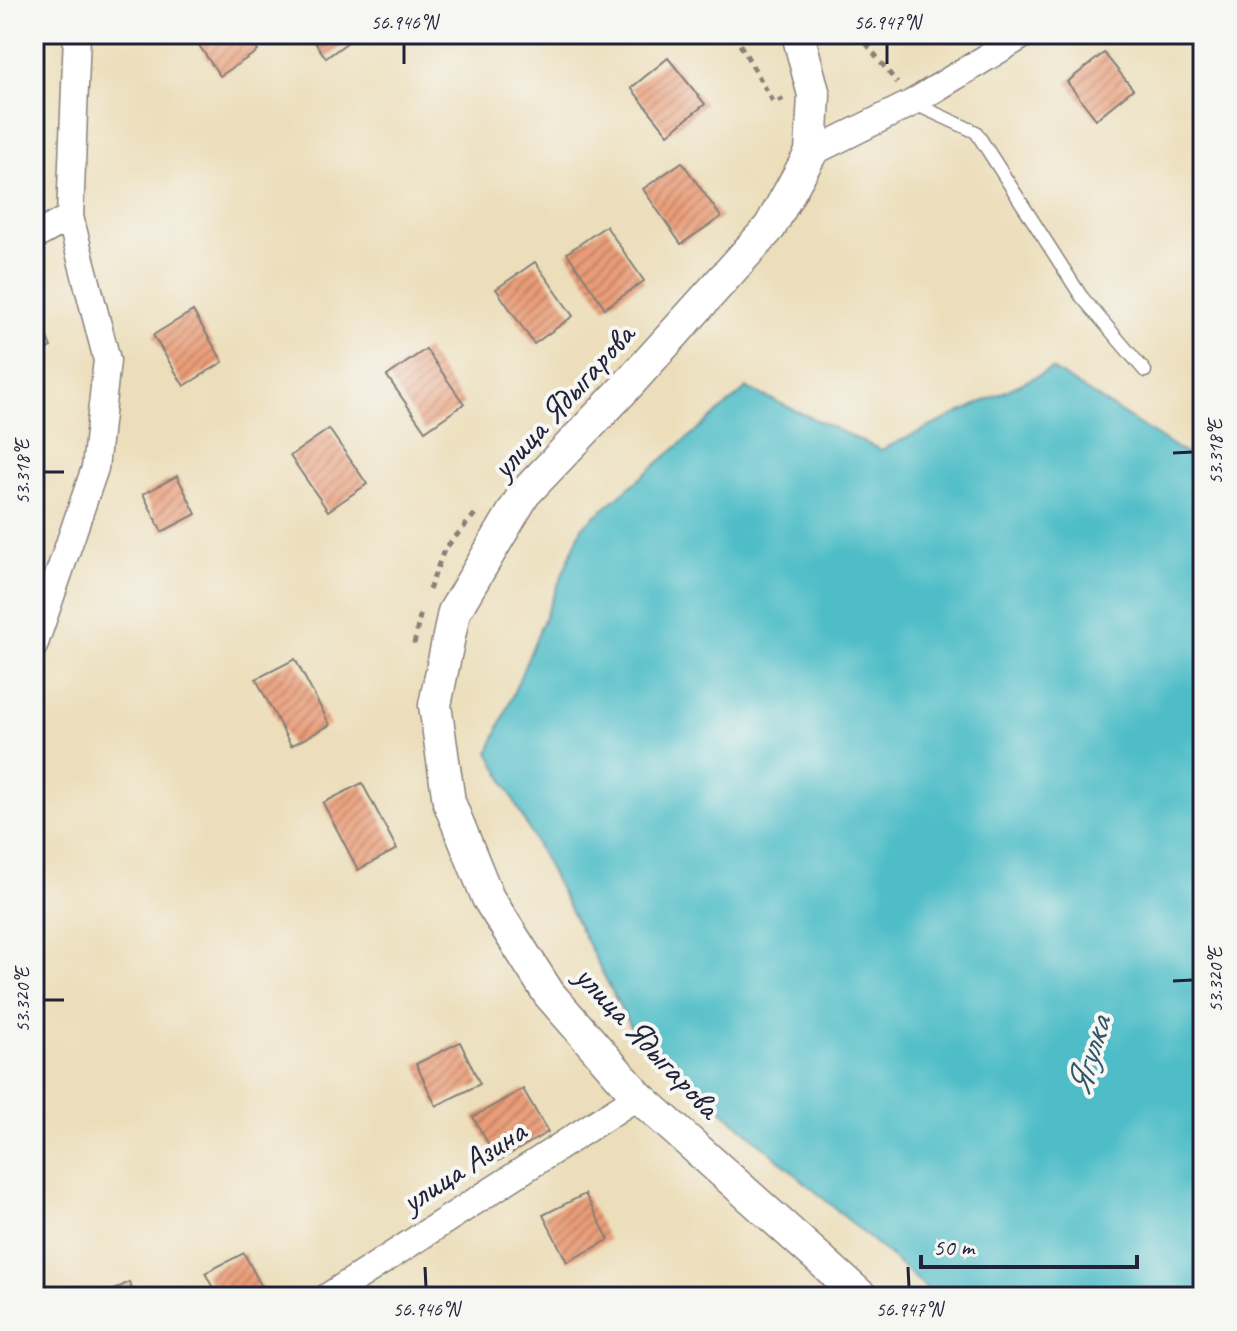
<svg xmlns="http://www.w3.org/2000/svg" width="1237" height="1331" viewBox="0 0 1237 1331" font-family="Caveat,sans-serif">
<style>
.water{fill:#4fbdc7;stroke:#387081;stroke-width:2}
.building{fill:url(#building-hatch)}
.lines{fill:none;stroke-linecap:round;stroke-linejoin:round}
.service-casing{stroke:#87807a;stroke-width:15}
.minor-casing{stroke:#87807a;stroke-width:29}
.tertiary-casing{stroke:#87807a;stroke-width:35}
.path{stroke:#87807a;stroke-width:5;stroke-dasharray:6 6;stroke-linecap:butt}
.service{stroke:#fff;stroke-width:12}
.minor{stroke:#fff;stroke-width:26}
.tertiary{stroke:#fff;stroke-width:32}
.ticks{fill:none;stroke:#22223b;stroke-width:3}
.labels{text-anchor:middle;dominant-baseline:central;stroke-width:8;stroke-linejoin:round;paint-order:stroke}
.street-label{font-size:34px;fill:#22223b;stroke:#f6f6f2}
.water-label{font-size:36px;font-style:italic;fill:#32586c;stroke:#f6f6f2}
.neatline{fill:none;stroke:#22223b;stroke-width:3}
.ticks-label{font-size:20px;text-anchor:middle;fill:#22223b}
</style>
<defs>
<pattern id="building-hatch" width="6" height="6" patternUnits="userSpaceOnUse" patternTransform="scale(2)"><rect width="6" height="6" fill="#e99c77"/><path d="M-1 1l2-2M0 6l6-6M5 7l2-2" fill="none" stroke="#bc7f63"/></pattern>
</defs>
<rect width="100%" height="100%" fill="#f6f6f2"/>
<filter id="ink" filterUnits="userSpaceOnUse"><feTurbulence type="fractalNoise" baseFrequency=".0125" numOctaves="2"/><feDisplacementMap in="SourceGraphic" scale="16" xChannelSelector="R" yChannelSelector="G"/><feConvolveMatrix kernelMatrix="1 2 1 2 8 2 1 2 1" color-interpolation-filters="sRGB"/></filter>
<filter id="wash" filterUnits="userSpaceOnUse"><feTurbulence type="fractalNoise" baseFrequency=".006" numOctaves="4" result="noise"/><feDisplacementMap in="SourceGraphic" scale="32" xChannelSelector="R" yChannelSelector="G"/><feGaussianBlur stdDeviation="1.8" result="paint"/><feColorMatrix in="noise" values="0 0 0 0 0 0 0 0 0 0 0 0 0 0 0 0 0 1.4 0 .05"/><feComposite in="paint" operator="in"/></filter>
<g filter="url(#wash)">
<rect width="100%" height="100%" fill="#ecdeba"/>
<path class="water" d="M1052,369L1203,465V1297H937L634,1034L489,752L582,527L747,388L881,450Z"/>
<g id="blocks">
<path class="building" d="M207,34H247L258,51L220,76L196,41Z
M309,34H359L326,58Z
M1104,53L1133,89L1096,119L1067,82Z
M668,58L705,104L668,134L631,88Z
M682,162L721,217L681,244L643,189Z
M606,226L644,281L605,308L567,253Z
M535,262L573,316L534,344L496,289Z
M36,311L51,347L34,355V312Z
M193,311L223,362L184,386L153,335Z
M426,349L464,404L425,431L387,376Z
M329,429L367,484L328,511L290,456Z
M177,476L196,514L162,532L143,494Z
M295,659L330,725L291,746L256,679Z
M362,783L397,849L358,870L323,803Z
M460,1042L480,1084L436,1106L416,1064Z
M523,1089L548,1132L498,1161L473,1117Z
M585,1194L609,1240L567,1262L543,1215Z
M244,1253L267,1297H218L205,1273Z
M129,1282L136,1297H101Z"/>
</g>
</g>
<g filter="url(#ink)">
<use href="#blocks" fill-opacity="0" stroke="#87807a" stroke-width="2"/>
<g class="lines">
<g class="service-casing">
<path id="service" d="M915,104L976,132L1081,296L1145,371"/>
</g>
<g class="minor-casing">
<path id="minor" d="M811,153L912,103L1025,34
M34,237L70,217L77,34
M34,646L95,468L107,360L70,217
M327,1297L638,1096"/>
</g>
<g class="tertiary-casing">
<path id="tertiary" d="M798,34L814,95L811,153L770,227L625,388L524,494L454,612L435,705L449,802L488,898L549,994L638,1096L862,1297"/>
</g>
<path class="path" d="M734,34L774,103L784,98
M859,34L897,83
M429,590L444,550L475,514
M414,644L421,611"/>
<use href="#service" class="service"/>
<use href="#minor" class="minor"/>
<use href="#tertiary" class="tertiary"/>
</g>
</g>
<path class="ticks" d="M404,44V64M887,44V64M1173,453L1193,452M44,472H64M1173,981L1193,980M44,1000H64M425,1267L426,1287M908,1267L909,1287"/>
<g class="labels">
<g class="street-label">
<text transform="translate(562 401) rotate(-48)">улица Ядыгарова</text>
<text transform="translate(648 1041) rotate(47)">улица Ядыгарова</text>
<text transform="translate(463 1166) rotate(-33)">улица Азина</text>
</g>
<g class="water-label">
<text transform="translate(1088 1056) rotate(-73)">Ягулка</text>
</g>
</g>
<rect width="1237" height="1331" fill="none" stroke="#f6f6f2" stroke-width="88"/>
<path d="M921 1255v12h216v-12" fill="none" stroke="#22223b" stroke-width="4"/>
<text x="933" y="1255" font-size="24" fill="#22223b" stroke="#f6f6f2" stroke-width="6" paint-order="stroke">50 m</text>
<rect x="44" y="44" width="1149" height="1243" class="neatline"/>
<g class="ticks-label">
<text x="404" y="29">56.946°N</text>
<text x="887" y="29">56.947°N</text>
<text transform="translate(1215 452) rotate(-90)" y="7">53.318°E</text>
<text transform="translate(22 472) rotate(-90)" y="7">53.318°E</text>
<text transform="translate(1215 980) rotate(-90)" y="7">53.320°E</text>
<text transform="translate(22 1000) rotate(-90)" y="7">53.320°E</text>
<text x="426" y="1316">56.946°N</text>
<text x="909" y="1316">56.947°N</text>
</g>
</svg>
